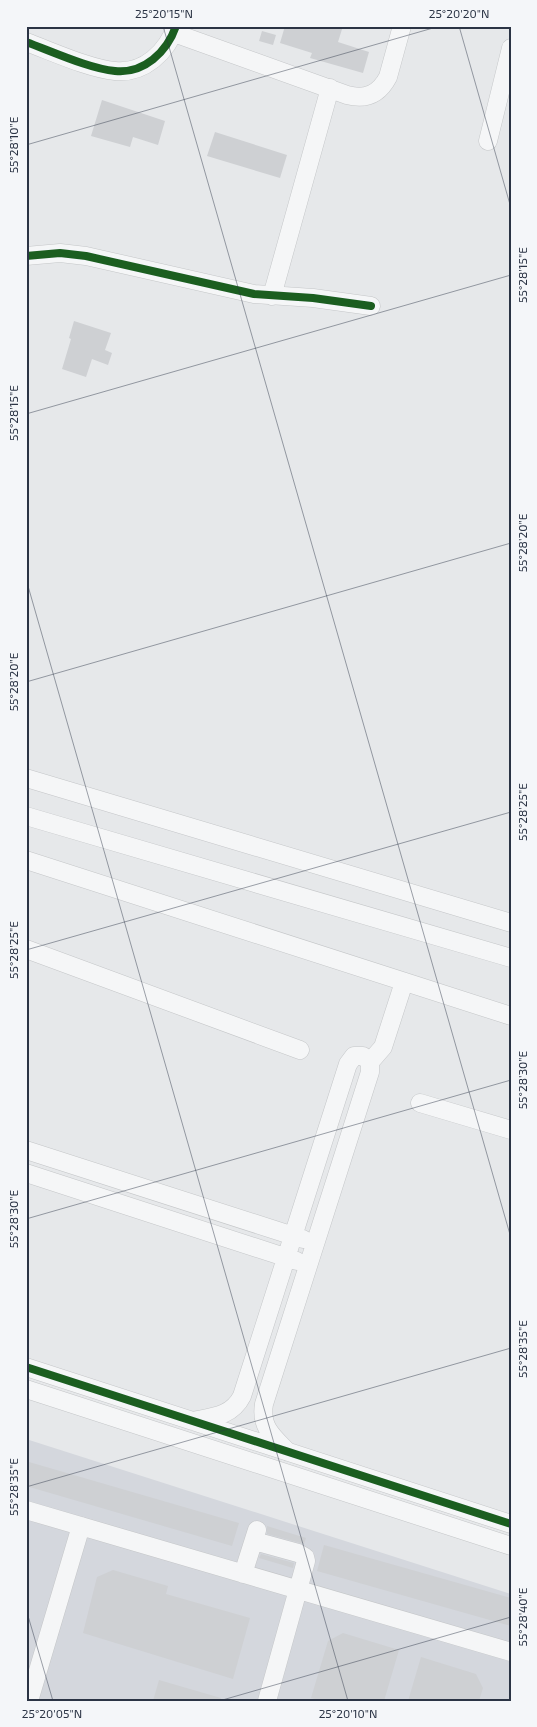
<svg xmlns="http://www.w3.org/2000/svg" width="537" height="1727" viewBox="0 0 537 1727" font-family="'Exo 2',sans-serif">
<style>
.built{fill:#d4d7dd}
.building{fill:#ced0d3}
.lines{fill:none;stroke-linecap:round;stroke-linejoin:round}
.minor-casing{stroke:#c4c6c8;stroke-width:19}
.minor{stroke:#f5f6f7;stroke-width:18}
.cycleway-casing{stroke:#f4f6f9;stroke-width:11}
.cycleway{stroke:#1b5e20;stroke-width:8}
.ticks{fill:none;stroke:#2b3445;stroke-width:1;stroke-opacity:0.45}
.neatline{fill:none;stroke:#2b3445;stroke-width:2}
.ticks-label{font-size:12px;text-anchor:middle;fill:#2b3445}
</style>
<rect width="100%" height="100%" fill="#e6e8ea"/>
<path class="built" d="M26,1439L511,1594V1701H26Z"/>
<path class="building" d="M285,26H343L338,42L369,52L363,73L310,58L312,53L280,43Z
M262,31L276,35L273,45L259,41Z
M102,100L165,121L158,145L133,137L130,147L91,136Z
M215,132L287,155L280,178L207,156Z
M74,321L111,333L105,350L112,353L108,365L92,359L86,377L62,369L71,339L69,338Z
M29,1462L239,1523L232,1546L26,1486V1472Z
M267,1526L306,1538L304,1544L267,1534Z
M324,1545L511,1598V1626L317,1571Z
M261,1554L294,1563L293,1568L259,1558Z
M113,1570L168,1586L166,1594L250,1618L233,1679L83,1633L97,1577Z
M343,1633L399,1650L384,1701H323L311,1698L328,1641Z
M421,1657L476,1674L483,1688L479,1701H408Z
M159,1680L221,1698L220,1701H153Z"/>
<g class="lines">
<g class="minor-casing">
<path id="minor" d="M174,33L347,95C366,100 379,94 388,77L402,26
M26,42C51,51 90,69 115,71C144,74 167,52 176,26
M488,141L511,48
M26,256L60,253L86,256L254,294L313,298L371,306
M272,296L330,88
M26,778L511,923
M26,816L511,958
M26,860L511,1016
M26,949L300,1050
M370,1062L383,1047L404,982
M420,1103L511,1130
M26,1150L303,1239
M26,1173L297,1261
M26,1367L511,1524
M26,1389L511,1546
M193,1421C213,1417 232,1416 242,1396L348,1064L354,1056H363L370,1062V1072L264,1404C260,1427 273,1437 288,1452
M26,1510L511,1652
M254,1541L298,1553L305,1557L306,1561L267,1701
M243,1574L257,1530
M29,1701L81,1526"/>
</g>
<use href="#minor" class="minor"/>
<g class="cycleway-casing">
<path id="cycleway" d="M26,42C51,51 90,69 115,71C144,74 167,52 176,26
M26,256L60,253L86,256L254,294L313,298L371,306
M26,1367L511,1524"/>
</g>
<use href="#cycleway" class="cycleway"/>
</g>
<path class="ticks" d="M163,26L511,1238M459,26L511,208M26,145L440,26M26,414L511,275M26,579L348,1701M26,682L511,543M26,950L511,812M26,1219L511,1080M26,1487L511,1348M26,1609L53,1701M219,1701L511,1617"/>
<rect width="537" height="1727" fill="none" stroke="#f4f6f9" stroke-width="55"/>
<rect x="28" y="28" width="482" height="1672" class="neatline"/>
<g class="ticks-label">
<text x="164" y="18">25°20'15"N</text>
<text x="459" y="18">25°20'20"N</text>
<text transform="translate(14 145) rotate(-90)" y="4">55°28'10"E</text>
<text transform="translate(523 275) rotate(-90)" y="4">55°28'15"E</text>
<text transform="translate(14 413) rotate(-90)" y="4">55°28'15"E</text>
<text transform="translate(523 543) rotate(-90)" y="4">55°28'20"E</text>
<text transform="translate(14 682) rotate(-90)" y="4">55°28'20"E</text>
<text transform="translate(523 812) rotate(-90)" y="4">55°28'25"E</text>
<text transform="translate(14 950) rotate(-90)" y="4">55°28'25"E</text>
<text transform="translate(523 1080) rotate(-90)" y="4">55°28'30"E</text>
<text transform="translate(14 1219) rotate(-90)" y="4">55°28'30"E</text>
<text transform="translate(523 1349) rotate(-90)" y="4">55°28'35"E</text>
<text transform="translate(14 1487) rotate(-90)" y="4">55°28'35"E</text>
<text transform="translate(523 1617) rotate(-90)" y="4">55°28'40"E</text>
<text x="52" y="1718">25°20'05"N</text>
<text x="348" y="1718">25°20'10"N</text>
</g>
</svg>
